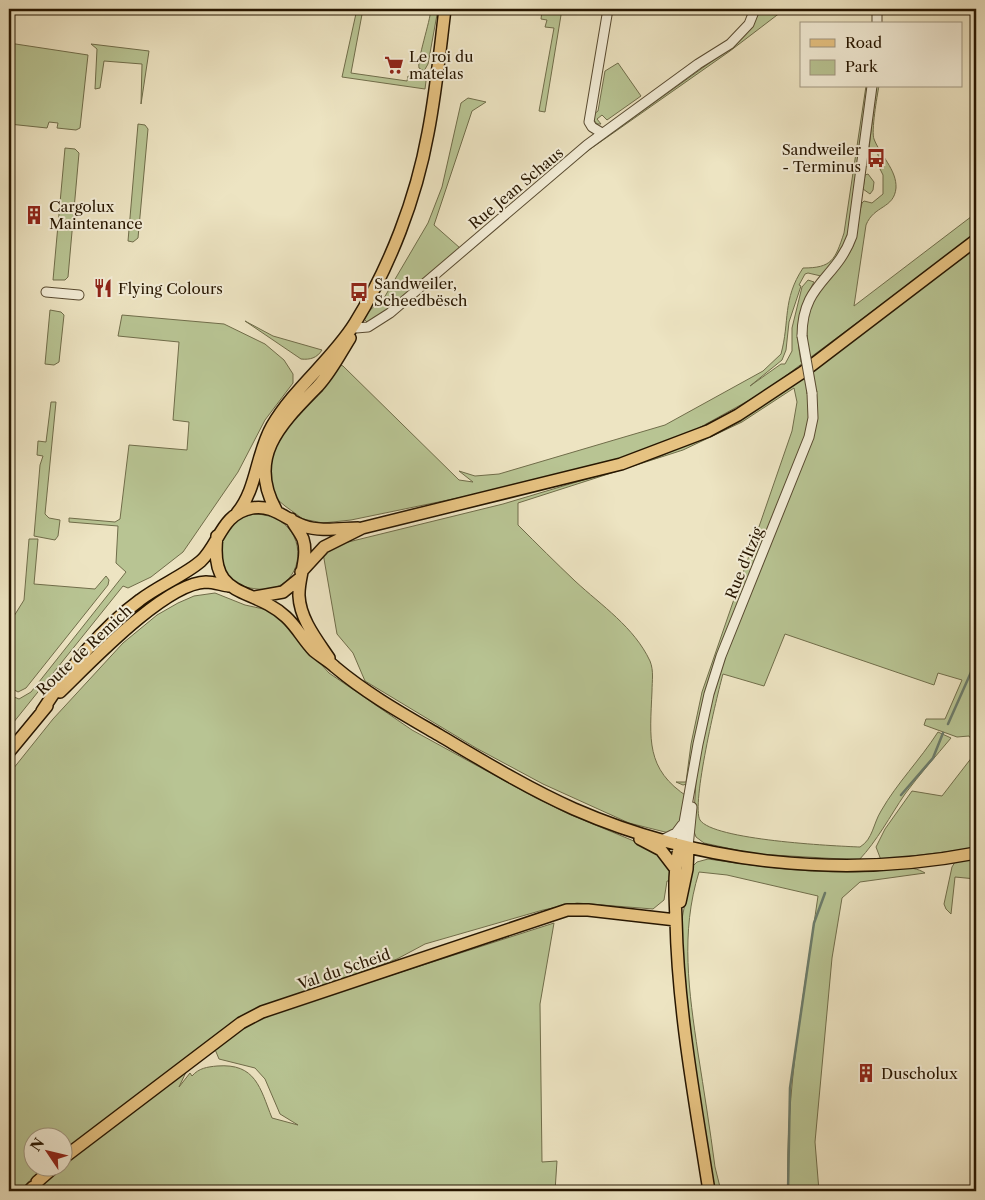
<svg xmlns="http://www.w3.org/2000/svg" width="985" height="1200" viewBox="0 0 985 1200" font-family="'Libre Caslon Text',serif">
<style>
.green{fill:#b8c493;stroke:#706d4a}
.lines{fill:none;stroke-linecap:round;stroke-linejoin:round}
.stream{stroke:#6b7b6a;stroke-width:2.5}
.minor-casing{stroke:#584a30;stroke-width:11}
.major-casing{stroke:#271600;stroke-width:14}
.minor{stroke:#f3edd7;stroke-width:9}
.major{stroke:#e6c281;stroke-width:11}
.minor-bridge-casing{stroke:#584a30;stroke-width:11;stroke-linecap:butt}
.minor-bridge{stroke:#f3edd7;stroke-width:9}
.labels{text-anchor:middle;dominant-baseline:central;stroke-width:4;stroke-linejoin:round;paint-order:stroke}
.poi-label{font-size:15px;fill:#271600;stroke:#f3edd7;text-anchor:start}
.street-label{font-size:15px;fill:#271600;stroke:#f3edd7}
</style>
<rect width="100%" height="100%" fill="#ede4c2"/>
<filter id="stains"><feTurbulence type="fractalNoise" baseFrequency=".004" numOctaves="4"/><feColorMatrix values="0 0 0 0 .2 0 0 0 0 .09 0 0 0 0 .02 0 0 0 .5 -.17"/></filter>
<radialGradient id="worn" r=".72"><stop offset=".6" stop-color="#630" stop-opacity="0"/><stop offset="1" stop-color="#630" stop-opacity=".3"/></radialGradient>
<path class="green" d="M357,9H363L351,73L407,81L408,76L423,78L426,81L425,89L342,77Z
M431,9H438L428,64L424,71L419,68C417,60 430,22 431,9Z
M546,9H562L545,112L539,111L554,28L545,27L547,20L541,19L542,11H546Z
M760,9L776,11L785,9L730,51L569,164L733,46Z
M9,43L88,55L80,128L76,130L57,128L58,123L49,122L47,128L9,124Z
M91,44L149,51L141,104L142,64L104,61L100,88L95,89L97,49Z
M618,63L641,96L607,120L602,115L597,119L601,124H597L593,119L594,114L598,111L605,71Z
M866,86H869L852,213L845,246L832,265L821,276L808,273L805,274L799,285L801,286L789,322L786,350L782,360L750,386L781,364H785L792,351V328L802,287L808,280L814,282C797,312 795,328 801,362L809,357C806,332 803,308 821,287C831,275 842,266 850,252C859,237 857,219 862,203L864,201L872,203L883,194V175L876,161L879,158L877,152L872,154L869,149L876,86H879C877,96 871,132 874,139C880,155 897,170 896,188C894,209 874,205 866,225L854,306L976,213V234L764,392L697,429L623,458L487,492L351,520L323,523L303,519L285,506L272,495L267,480L270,453L281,433L338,364L343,366L459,480L473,482L459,471L475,476L499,474L665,425L763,371L781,354C790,321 782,300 803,268C832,268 835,260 844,233Z
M468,98L486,102L472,111L434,225L460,248L404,298L368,323L362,317L384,298L428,223L442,187L461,103Z
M138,124L145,125L148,129L138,238L133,242L128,241Z
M65,148L75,149L79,153L68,277L65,280H53Z
M868,174L874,182L873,190L870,194L863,189L865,175Z
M976,248V746L969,736L957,737L924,725L926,719H945L962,680L938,673L934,685L785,634L764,686L723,674C717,695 691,805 700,820C713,840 833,846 860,847C873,839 873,824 881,811C897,783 920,760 938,732L951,738C936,756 919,775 905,794C890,816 877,841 859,860L755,854L704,843L696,837L693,829L698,750L691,783L683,785L676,782H686L691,744L702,692L792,431L797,402L794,388L742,422L683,450L518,503V525C537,544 556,563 575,581C602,606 634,627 650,661C654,671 652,681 652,691C650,739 645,769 688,797L679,827L669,833L629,823L543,784L476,748L365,681L353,653L337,634L323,553L332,546L503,504L657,458L739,419L797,382Z
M50,310L61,312L64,315L59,362L54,365L45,364Z
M122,315L224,324L265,344L284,360L293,374V383L265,420L238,472L183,552L151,577L128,588L123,586L9,728V695L19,699L31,692L126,572L116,563L118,526L69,522V518L115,522L120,519L129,445L187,450L189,422L173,420L179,342L118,336Z
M245,321L273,336L322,350C317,358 310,360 301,359Z
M51,402H56L45,514L49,518L60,520L58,536L55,540L34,536L40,465L43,456L37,455L38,441L46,442Z
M254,514C315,515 309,596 257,589C249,588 238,586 232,581C213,567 218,538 233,523C239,518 246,516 254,514Z
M29,539H38L34,584L95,589L106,576L109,580L108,585L26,688L18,692L9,687V624L24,600Z
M215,593L245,605L268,610L277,615L329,673L412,730L536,798L569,814L653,849L671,872V881H667L664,900L653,909L577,903L543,910L425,944L397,959L239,1017L63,1151L62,1138H32V1168H43L19,1191H9V774L53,719L123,643L157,615L178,603L194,596Z
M976,752V848L881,860L876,847L885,829L912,791L942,796Z
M976,858V879L955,877L951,914L946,909L944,904L952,867L955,862Z
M708,859C764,867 819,875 876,871C893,869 911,864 925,873L860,882L842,898L832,958L815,1142L819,1191H788C785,1092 804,994 818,896L727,875L699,872C680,933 689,992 698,1053C704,1091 710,1129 715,1167L721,1191H714L696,1084L680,961L681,924L692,867L697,862Z
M554,923L540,1004L542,1162L557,1161L555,1191H35L68,1160L187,1070L179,1087L190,1073L192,1076C199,1068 207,1067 217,1066C256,1063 260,1088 272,1118L298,1125L280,1114L265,1079L255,1068L219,1059L214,1047L243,1026L267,1015Z"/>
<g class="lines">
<path class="stream" d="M948,724L976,661
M901,795L933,758L943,733
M788,1191L790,1088L814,923L825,893"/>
<g class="minor-casing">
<path id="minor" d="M877,24V9
M602,133L592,127L589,122L608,9
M46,292L79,295
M354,325L356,328L368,327L390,313L587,145L698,64L730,44L749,24L755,9
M802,336C802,283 836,280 852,236L872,86
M662,840L676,833L682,825
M680,845L698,744L709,694L721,656L809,437L813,418L812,393
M688,847L692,807"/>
</g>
<g class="major-casing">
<path id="major" d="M276,510C246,456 282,423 318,386C331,372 340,354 350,338
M237,513C257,489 256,454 272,426C294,388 332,360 355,323C390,266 416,199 428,133C436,92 440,50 445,9
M291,519C294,525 300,532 303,539C309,557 298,578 299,596C300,619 317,640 329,658
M217,536C209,601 251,585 286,617C297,627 304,641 314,651C321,657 329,661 335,667C367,694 403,714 439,735C483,761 527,788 574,809C700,864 842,879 976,853
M301,572L324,547L362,528L621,464L708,431L738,415L803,372L976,240
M255,597L283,592L299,579
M60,692C89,664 165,583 206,582C213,582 222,585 229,586
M42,711C70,668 99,630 140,600C158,586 185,575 201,561C220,543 221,514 252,508C273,504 286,520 304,526C320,532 342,528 358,528
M9,752L47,706
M640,839L661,850L674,867
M680,845C673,871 675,893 676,920C678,1011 695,1101 709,1191
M680,902L687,869L688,847
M62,1159L241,1023L262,1012L567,910H588L676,920
M37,1182L53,1168
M29,1191L33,1187"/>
</g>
<use href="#minor" class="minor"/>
<use href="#major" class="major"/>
<g class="minor-bridge-casing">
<path id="minor-bridge" d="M802,336L812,393"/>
</g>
<use href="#minor-bridge" class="minor-bridge"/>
</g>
<defs>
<g id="supermarket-bare" transform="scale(1.5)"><path d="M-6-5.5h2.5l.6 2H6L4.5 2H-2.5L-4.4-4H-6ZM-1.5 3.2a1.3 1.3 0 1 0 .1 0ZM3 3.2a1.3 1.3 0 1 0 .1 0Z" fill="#8f2418" stroke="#f3edd7" stroke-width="2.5" paint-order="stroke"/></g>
<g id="bus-bare" transform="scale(1.5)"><path d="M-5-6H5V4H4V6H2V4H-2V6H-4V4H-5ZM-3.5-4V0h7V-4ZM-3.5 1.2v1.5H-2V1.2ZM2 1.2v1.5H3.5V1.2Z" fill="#8f2418" stroke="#f3edd7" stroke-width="2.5" paint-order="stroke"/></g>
<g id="building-bare" transform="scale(1.5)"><path d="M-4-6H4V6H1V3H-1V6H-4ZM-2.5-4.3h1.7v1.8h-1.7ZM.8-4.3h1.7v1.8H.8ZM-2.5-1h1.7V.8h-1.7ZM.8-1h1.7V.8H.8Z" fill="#8f2418" stroke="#f3edd7" stroke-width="2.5" paint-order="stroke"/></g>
<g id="restaurant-bare" transform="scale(1.5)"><path d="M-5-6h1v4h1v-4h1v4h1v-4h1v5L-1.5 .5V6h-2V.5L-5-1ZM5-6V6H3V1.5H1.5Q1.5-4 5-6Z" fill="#8f2418" stroke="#f3edd7" stroke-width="2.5" paint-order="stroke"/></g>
</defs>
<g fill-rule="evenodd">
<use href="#supermarket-bare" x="394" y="65"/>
<use href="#bus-bare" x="876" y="158"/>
<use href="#building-bare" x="34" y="215"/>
<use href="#restaurant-bare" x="103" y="288"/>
<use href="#bus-bare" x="359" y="292"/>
<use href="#building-bare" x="866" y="1073"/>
</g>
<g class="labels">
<g class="poi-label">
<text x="409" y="56">Le roi du<tspan x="409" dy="17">matelas</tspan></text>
<text x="861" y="149" text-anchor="end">Sandweiler<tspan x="861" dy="17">- Terminus</tspan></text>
<text x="49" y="206">Cargolux<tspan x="49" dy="17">Maintenance</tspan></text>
<text x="374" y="283">Sandweiler,<tspan x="374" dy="17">Scheedbësch</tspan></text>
<text x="118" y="288">Flying Colours</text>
<text x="881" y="1073">Duscholux</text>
</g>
<g class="street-label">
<text transform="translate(516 188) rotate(-40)">Rue Jean Schaus</text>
<text transform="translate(744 563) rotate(-68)">Rue d'Itzig</text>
<text transform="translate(84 650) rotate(-43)">Route de Remich</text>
<text transform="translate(344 969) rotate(-19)">Val du Scheid</text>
</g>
</g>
<rect width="985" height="1200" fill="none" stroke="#ede4c2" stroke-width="30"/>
<rect x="10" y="10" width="965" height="1180" fill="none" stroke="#271600" stroke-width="2.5"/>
<rect x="15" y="15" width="955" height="1170" fill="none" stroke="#271600"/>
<rect x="800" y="22" width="162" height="65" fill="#f3edd7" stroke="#a19781"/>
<rect x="810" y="39" width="25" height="8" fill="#e6c281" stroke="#a19781"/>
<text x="845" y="48" font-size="15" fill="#271600">Road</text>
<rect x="810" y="60" width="25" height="15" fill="#b8c493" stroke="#a19781"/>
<text x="845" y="72" font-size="15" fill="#271600">Park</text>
<g transform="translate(48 1152) rotate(305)"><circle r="24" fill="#f3edd7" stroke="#a19781"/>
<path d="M0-4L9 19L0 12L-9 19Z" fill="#8f2418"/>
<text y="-8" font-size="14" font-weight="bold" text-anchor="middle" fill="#271600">N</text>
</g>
<rect width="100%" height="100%" filter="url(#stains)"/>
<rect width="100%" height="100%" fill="url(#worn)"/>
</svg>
